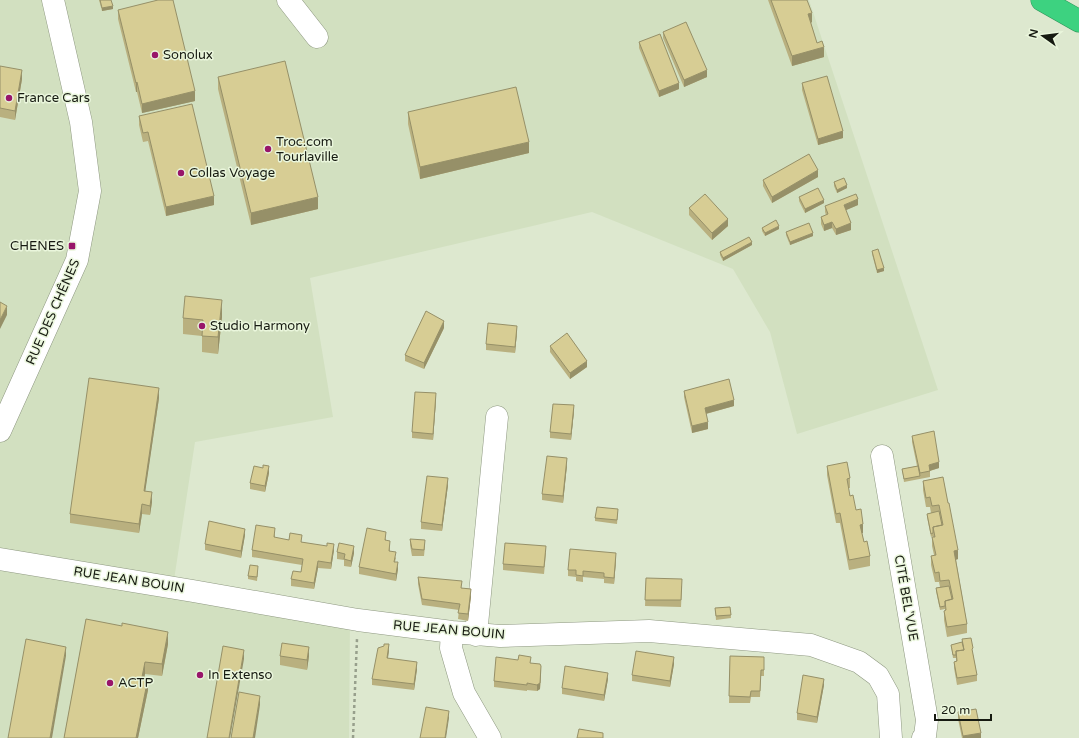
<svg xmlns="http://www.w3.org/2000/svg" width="1079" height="738" viewBox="0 0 1079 738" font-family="'Varela Round',sans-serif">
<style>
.built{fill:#d2e0c0}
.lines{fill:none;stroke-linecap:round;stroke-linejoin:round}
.minor-casing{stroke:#8e9881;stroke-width:23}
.highway-casing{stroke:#2f9259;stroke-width:23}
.path{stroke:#979f8c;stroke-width:2.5;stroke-dasharray:3 3;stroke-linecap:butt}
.minor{stroke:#fff;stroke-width:22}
.highway{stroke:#3dd280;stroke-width:22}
.wall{fill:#b9b07f}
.shaded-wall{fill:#969068}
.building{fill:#d7cd94;stroke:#969068}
.poi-dot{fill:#98156a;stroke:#eaf6dc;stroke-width:1.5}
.labels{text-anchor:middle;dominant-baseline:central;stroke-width:3;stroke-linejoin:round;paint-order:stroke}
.poi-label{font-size:13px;fill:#161a11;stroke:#eaf6dc;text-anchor:start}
.street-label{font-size:13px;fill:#161a11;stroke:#eaf6dc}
</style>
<rect width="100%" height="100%" fill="#dde8cf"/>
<path class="built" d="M0,0H809L938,390L797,434L770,332L733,269L592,212L310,278L333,417L195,442L174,580L350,619L349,738H0Z"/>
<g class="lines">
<g class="minor-casing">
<path id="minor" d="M288,0L317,37
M0,431L77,260L90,191L81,122L53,0
M882,456L927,720L925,736L923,738
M0,559L193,591L358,620L452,632L500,636L649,631L811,645L859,662L878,676L888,694L891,738
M452,632L451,648L464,693L490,738
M476,635L497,417"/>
</g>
<g class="highway-casing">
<path id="highway" d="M1042,0L1079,21"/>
</g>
<path class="path" d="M353,738L357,639"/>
<use href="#minor" class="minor"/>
<use href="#highway" class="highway"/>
</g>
<path class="wall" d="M99,0H111L113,9L102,11Z
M768,0H807L812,22L811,23L817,43L824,57L792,66Z
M118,10L195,101L142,113L137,92H136L118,19Z
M663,32L707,77L684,87L663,38Z
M639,42L679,89L659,97L639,48Z
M0,66L22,79L15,120L0,117Z
M218,77L318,209L251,225L218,89Z
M802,83L843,138L818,145L802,90Z
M408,112L529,153L420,179L408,124Z
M139,116L214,205L166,216L148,141L143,142L139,125Z
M818,177L772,203L763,186V180Z
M834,182L847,188L837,193L834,186Z
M799,197L824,203L805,213L799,201Z
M858,205L846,210L851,230L836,235L832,228L824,231L821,224V217L826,215L825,212V206Z
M689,208L728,226L712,240L689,215Z
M762,228L779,229L765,236L762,231Z
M786,232L813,236L790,245L786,235Z
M752,245L723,261L720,255V252Z
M872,251L884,271L877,273L872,254Z
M222,317L218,354L202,352V336L183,334V318Z
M444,328L424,369L405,361V355Z
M517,332L515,353L486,350V344Z
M550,346L587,367L570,379L550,352Z
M684,391L734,406L706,414L708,429L692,433L684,397Z
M159,398L145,491L152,502L150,515L142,514L139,533L70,523V514Z
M436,400L433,440L412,438V432Z
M574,411L571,440L550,438V432Z
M912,436L939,468L930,471V477L904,482L902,469L917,466L912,442Z
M567,465L563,503L542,500V494Z
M827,466L850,478V488H848L850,496L856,510L863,533H862L864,542L870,556V566L849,570L840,523H836L827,475Z
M269,473L265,492L250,489V483Z
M943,477L958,559L956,560L967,624V633L947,637L944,620V611H945V609L940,610L936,591V588L940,587L939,582H935L931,565V556L934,555L932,546V537H933V536L931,537L927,517V514L931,513L930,507H926L923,490V481Z
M448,485L442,531L421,529V522Z
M618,512L617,524L595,521V518Z
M275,534V538L302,542L334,550L331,569L318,568L314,589L291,586V579L301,572L302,565L252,557V550Z
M245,535L241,558L205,550V544Z
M386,538V541L390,548V551L396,558L395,562L398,569L396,581L359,574V567Z
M410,539L425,546L424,556H412L410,545Z
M337,552L354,553L351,567L344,566V560L337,559Z
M546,553L544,574L503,570V564Z
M616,560L614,584L604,583V579L583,577V582L576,581V577L568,576V570Z
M258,570L257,581L248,579V576Z
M418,577L462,588L471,596L468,621L458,619L459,610L422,605L418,584Z
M646,578L682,586L681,607L645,606Z
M730,607L731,618L716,620L715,608Z
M86,619L168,644L162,676L145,674L144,677L148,690L138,738H64Z
M962,639L973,654L977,675V681L957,685L954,668V662L956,661V658H953L951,645L962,642Z
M389,650L388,658L417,669L414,690L372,685V679Z
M280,656H309L307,670L280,665Z
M730,656L764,657V676H761L760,697H751L750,703H729Z
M531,663L541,672L540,689L537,691L527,690V691L494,687V681Z
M674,664L670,687L632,681V675Z
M608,679L604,701L562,694V688Z
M824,685L817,723L797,720V713Z
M958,712L981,738H962L958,719Z"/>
<path class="shaded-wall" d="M113,6V9L102,11V8Z
M812,13V22L808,24V14Z
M824,47V57L792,66V56Z
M22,70V79L15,120V111Z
M707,70V77L684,87V80Z
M137,82V92H136V83Z
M679,83V89L659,97V91Z
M195,91V101L142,113V104Z
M843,131V138L818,145V139Z
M529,142V153L420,179V167Z
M818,170V177L772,203V197Z
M847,185V188L837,193V190Z
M214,196V205L166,216V207Z
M318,197V209L251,225V213Z
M858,199V205L844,211V205Z
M824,200V203L805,213V209Z
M728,219V226L712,240V233Z
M832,222V228L824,231V225Z
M851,223V230L836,235V229Z
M779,226V229L765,236V233Z
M813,233V236L790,245V242Z
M752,242V245L723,261V258Z
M884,268V271L877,273V270Z
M222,300V317L218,354V337Z
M7,306V315L0,329V320Z
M444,321V328L424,369V363Z
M517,326V332L515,353V347Z
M587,361V367L570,379V373Z
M159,388V398L144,500V491Z
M436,393V400L433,440V434Z
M734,400V406L705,414V408Z
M574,405V411L571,440V434Z
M708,422V429L692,433V426Z
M567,458V465L563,503V496Z
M939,462V468L929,471V465Z
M269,466V473L265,492V486Z
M448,478V485L442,531V525Z
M152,492V502L150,515V506Z
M142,504V514L139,533V524Z
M863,524V533L860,534V525Z
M245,529V535L241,558V551Z
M334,544V550L331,569V563Z
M354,546V553L351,567V561Z
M958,550V559L954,560V551Z
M616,553V560L614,584V578Z
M318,561V568L314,589V583Z
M398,562V569L396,581V574Z
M471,589V596L468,621V614Z
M168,632V644L162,676V664Z
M389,644V650L387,664V658Z
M66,647V656L52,738H50Z
M309,647V656L307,670V660Z
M244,650V659L230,738H229Z
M674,657V664L670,687V681Z
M145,662V674L142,689V677Z
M417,662V669L414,690V684Z
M541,666V672L540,689L537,691V685Z
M608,673V679L604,701V695Z
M148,678V690L138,738H136Z
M824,679V685L817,723V717Z
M260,696V705L255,738H253Z
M449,711V718L446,738H445Z
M981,733V738H963V736Z"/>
<path class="building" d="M100,0H111L113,6L102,8Z
M158,0H173L195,91L142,104L137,82L136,83L118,10Z
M771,0H807L812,13L808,14L817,43L822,41L824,47L792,56Z
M686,22L707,70L684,80L663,32Z
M660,34L679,83L659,91L639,42Z
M285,61L318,197L251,213L218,77Z
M0,66L22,70L15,111L0,108Z
M827,76L843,131L818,139L802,83Z
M516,87L529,142L420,167L408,112Z
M192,104L214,196L166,207L148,132L143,133L139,116Z
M809,154L818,170L772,197L763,180Z
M844,178L847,185L837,190L834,182Z
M818,188L824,200L805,209L799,197Z
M705,194L728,219L712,233L689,208Z
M856,194L858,199L844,205L851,223L836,229L832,222L824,225L821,217L828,214L825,206Z
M776,220L779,226L765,233L762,228Z
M809,223L813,233L790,242L786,232Z
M749,237L752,242L723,258L720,252Z
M878,249L884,268L877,270L872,251Z
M185,296L222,300L218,337L202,336L203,320L183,318Z
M0,302L7,306L0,320Z
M426,311L444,321L424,363L405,355Z
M488,323L517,326L515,347L486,344Z
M567,333L587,361L570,373L550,346Z
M89,378L159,388L144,491L152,492L150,506L142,504L139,524L70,514Z
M729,379L734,400L705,408L708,422L692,426L684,391Z
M415,392L436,393L433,434L412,432Z
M553,404L574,405L571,434L550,432Z
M934,431L939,462L929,465L930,471L920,473L912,436Z
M547,456L567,458L563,496L542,494Z
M847,462L850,478L847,479L850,496L853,495L856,510L861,509L863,524L860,525L864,542L867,541L870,556L849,560L840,513L836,514L827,466Z
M263,465L269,466L265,486L250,483L254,466L263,468Z
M918,466L920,476L904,479L902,469Z
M427,476L448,478L442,525L421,522Z
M943,477L948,503H949L958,550L954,551L967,624L947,627L944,611L946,610L945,601L953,599L949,580L940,581L939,572L935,573L931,556L936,555L932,537H935L933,527L943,525L939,505L932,506L930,497L926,498L923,481Z
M597,507L618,509L617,520L595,518Z
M939,511L942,525L933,527V533L931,534L927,514Z
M209,521L245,529L241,551L205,544Z
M256,525L275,528L274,537L289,540L290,533L302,535L301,542L327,546V543L334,544L331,563L318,561L314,583L291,579L293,571L301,572L303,559L252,550Z
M367,528L386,532L385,540L390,541L389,551L396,552L394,562H398L396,574L359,567Z
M410,539L425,540L424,550L412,549Z
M339,543L354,546L351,561L344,559L345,554L337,552Z
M505,543L546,546L544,567L503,564Z
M570,549L616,553L614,578L604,577V573L583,571V576L576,575V570H568Z
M250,565L258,566L257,577L248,576Z
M418,577L462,581L461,588L471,589L468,614L458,613L460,604L422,599Z
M646,578L682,579L681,600H645Z
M949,586L952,599L945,601V606L940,607L936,588Z
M730,607L731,615L716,616L715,608Z
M86,619L122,626V623L168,632L162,664L145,662L142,677L148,678L136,738H64Z
M971,638L973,648L972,649L977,675L957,678L954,662L957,661L956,651L964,650L962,639Z
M26,639L66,647L50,738H8Z
M962,642L964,650L956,651V655H953L951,645Z
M282,643L309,647L307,660L280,656Z
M384,644H389L387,658L417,662L414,684L372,679L378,648L384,646Z
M223,646L244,650L229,738H207Z
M636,651L674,657L670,681L632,675Z
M519,655L531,657L530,663L540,664L541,666L540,683L537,685L527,683V685L494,681L496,657L518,660Z
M730,656L764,657V670H761L760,691H751L750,697L729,696Z
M565,666L608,673L604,695L562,688Z
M803,675L824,679L817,717L797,713Z
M239,692L260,696L253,738H231Z
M426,707L449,711L445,738H420Z
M976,709L981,733L963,736L958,712Z
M579,729L603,733V738H577Z"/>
<g class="poi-dot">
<circle cx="155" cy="55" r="4"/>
<circle cx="9" cy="98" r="4"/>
<circle cx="268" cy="149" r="4"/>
<circle cx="181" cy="173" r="4"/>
<rect x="68" y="242" width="8" height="8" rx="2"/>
<circle cx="202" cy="326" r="4"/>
<circle cx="200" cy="675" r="4"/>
<circle cx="110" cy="683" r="4"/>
</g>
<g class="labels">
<g class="poi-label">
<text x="163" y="55">Sonolux</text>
<text x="17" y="98">France Cars</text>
<text x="276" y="142">Troc.com<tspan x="276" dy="15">Tourlaville</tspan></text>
<text x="189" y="173">Collas Voyage</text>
<text x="64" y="246" text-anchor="end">CHENES</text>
<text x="210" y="326">Studio Harmony</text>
<text x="208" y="675">In Extenso</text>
<text x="118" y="683">ACTP</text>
</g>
<g class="street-label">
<text transform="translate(53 312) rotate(-66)">RUE DES CHÊNES</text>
<text transform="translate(129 580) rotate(9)">RUE JEAN BOUIN</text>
<text transform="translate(906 598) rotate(80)">CITÉ BEL'VUE</text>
<text transform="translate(449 630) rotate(5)">RUE JEAN BOUIN</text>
</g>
</g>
<g transform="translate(1043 36) rotate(284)" stroke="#eaf6dc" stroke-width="3" paint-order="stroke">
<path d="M0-3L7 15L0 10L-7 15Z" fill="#161a11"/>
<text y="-6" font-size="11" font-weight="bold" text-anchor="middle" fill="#161a11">N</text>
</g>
<path d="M935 714v6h56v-6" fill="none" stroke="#161a11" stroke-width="2"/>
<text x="941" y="714" font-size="12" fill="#161a11" stroke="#eaf6dc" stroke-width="3" paint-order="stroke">20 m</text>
</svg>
